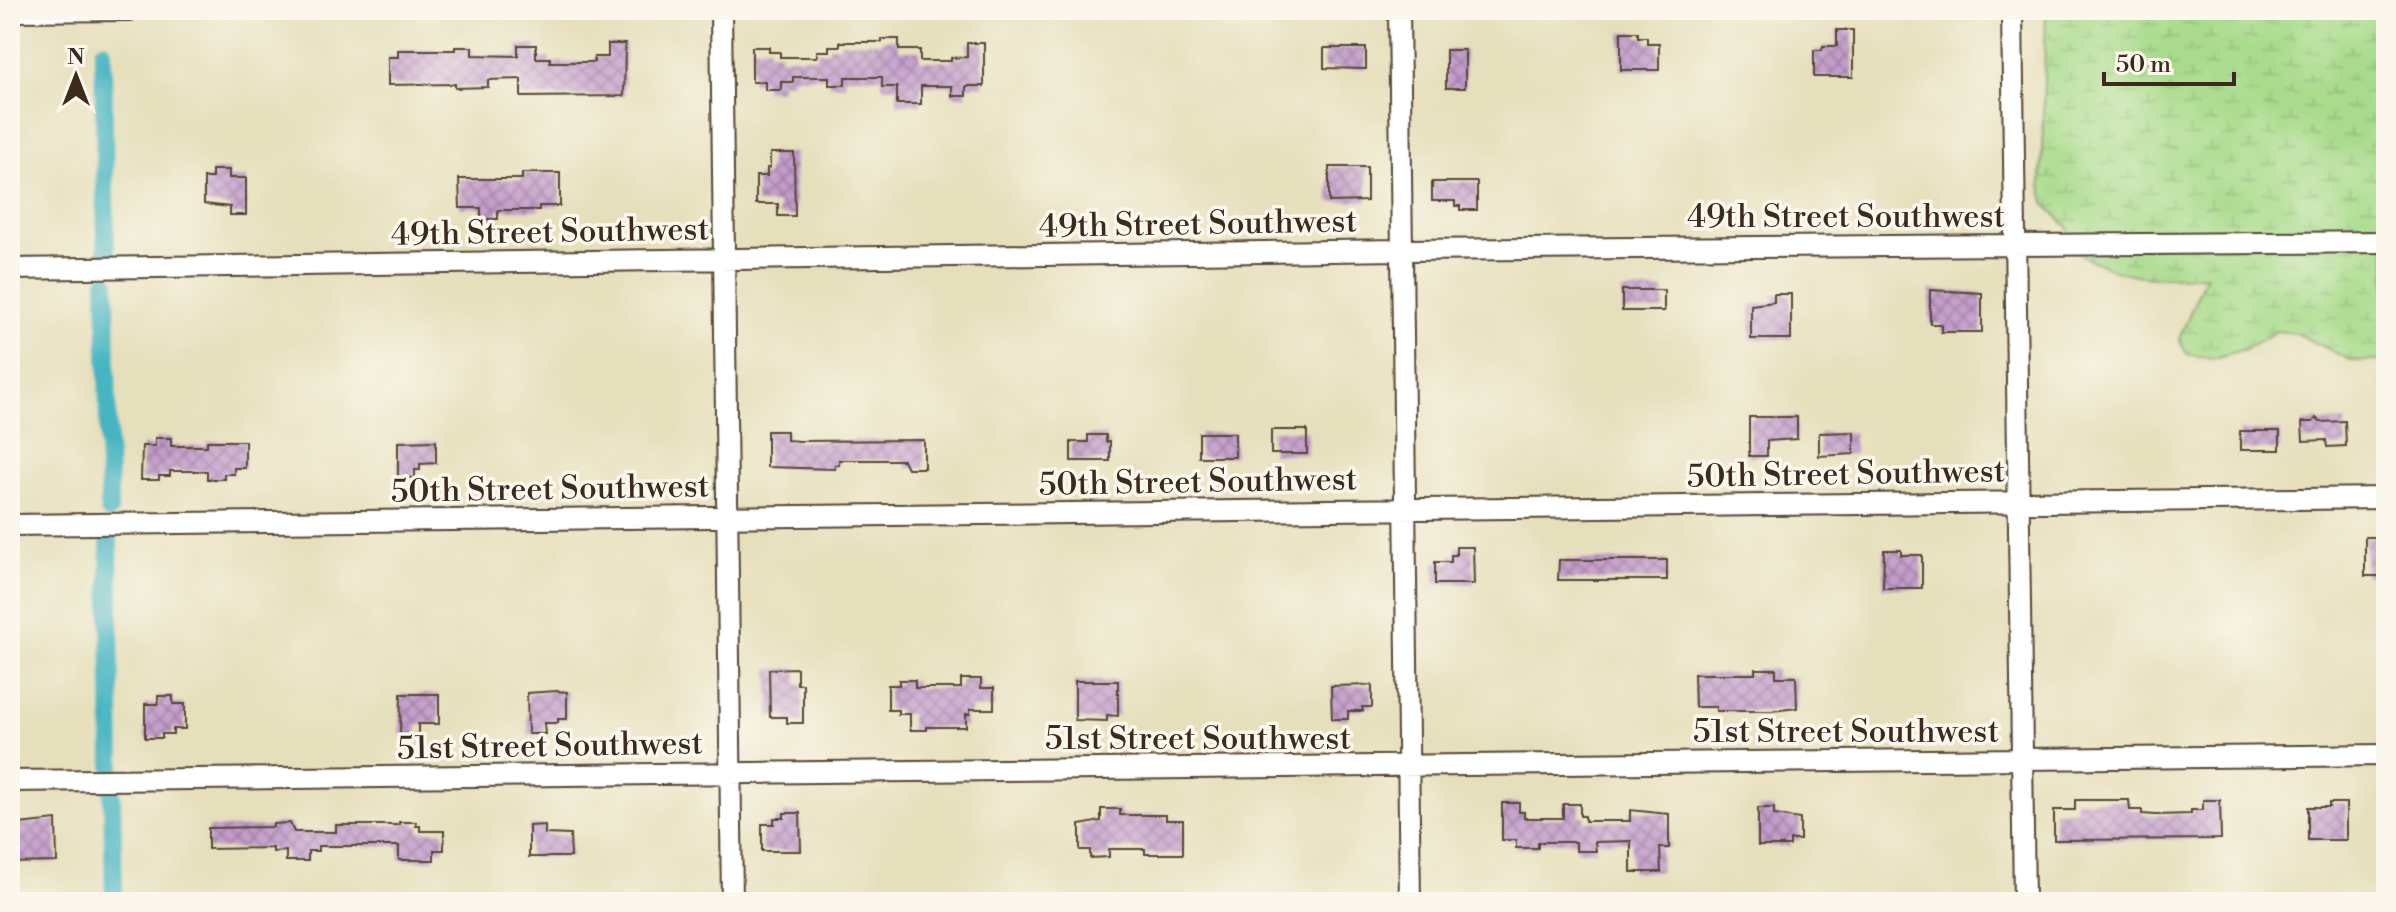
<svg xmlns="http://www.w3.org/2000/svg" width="2396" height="912" viewBox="0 0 2396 912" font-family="'Libre Bodoni',serif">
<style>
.wetland{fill:url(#wetland-marsh);stroke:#728254;stroke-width:2}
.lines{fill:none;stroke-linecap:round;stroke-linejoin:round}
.canal{stroke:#46b5c1;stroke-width:18}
.building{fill:url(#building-cross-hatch)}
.minor-casing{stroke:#554536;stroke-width:24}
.minor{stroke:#fff;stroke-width:20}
.labels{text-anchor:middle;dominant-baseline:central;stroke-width:7;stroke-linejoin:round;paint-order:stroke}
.street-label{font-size:32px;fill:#3b2a1e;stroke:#fbf7ec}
</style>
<defs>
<pattern id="wetland-marsh" width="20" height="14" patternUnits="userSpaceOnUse" patternTransform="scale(2)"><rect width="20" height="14" fill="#a8db8b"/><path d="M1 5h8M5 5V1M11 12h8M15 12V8" fill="none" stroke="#92bc78"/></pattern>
<pattern id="building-cross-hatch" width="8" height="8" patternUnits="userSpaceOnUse" patternTransform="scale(2)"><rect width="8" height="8" fill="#c39ccb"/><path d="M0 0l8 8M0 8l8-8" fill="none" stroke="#a07fa4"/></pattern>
</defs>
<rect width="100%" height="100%" fill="#fbf7ec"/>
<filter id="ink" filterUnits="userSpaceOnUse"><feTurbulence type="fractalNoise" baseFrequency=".0125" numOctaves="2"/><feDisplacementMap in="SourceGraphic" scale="16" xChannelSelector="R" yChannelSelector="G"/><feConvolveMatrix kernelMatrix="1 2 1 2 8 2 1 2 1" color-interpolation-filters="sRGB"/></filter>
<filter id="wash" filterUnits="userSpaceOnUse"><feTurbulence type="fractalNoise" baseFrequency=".006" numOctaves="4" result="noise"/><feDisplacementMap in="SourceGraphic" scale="32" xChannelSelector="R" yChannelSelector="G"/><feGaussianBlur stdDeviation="1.8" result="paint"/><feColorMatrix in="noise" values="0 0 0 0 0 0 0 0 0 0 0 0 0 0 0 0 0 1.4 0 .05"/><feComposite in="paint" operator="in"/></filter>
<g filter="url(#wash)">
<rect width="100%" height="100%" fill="#e6dfbb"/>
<path class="wetland" d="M2046,10H2386V356L2380,361H2352L2296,333L2276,331L2245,349L2212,359L2187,354L2179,339L2206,275C2147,279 2123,280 2071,249L2068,227L2046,205L2041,186Z"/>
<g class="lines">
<path class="canal" d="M103,51L106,253
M106,282L109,510
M109,538L112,766
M112,795L114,902"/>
</g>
<g id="blocks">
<path class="building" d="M1837,30H1853V77H1814V50H1822L1823,46H1837Z
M1621,32H1638V37H1647V43H1659V70H1621Z
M882,39H899V50H920V61H951V58L967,57V43H984V86H966V96H952V86H921V104H897V87H882V77H845V85H829V77H793V82H781V90H765V82H752V47H769V52H780V57H817V51H829V46H840V42H882Z
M608,44H625L624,96L521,97V79L488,80V87L455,88V84L388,85V57H398V50H455V47H472V55L518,56V45H536V58H550V62H594V57H608Z
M1324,48H1366V69L1324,68Z
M1446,50H1465V88H1446Z
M770,153H794L795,216H778V204H756V176H767V168H770Z
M1329,167H1367V201L1329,202Z
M212,170H229V178H246V215H230V207L204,204V178H212Z
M522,173H560V206H539V210H498V219H481V208H460L459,179H522Z
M1432,182H1477V210H1460V206H1455V201H1432Z
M1622,290H1664V311H1622Z
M1930,290L1982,293V332H1941V324H1930Z
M1774,294H1791V339H1751V305L1774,302Z
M1749,417H1797V439L1767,441V456H1749Z
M2316,418L2320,422L2345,421L2346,446L2327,447L2326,440L2303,441L2302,422H2313Z
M1271,430H1307V454H1271Z
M767,431H787V440L799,441L924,440V468H907L903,460H839V465H835V469L767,467Z
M2240,431H2280V450H2240Z
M1854,432V454L1819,456V433Z
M1199,433H1235V457H1199Z
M1088,435H1106V442H1110V461H1071V442H1088Z
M155,438H171V446H207V441H245V468H234V474H224V479H207V471H170V476H159V480H141L142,446H155Z
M436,441V463L420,464V470H415V478H398V442Z
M2365,537H2383L2382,550H2386V576H2365Z
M1456,547H1473L1474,584H1435V562H1451V555H1456Z
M1884,550H1901V555H1922V588H1883Z
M1559,560H1667V580H1558Z
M797,668V684H803V723H787V717H770L769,669Z
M1755,669H1776V677H1796L1797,708L1771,711H1716V707H1695L1694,674H1755Z
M961,679H981V688H994V709H970V714H966V727H927V730H910V714H898V710H888V685H899V680H915V688H961Z
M1075,681H1118V716L1107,715V721L1075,720Z
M1372,685V707H1362L1363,711H1348V719H1332L1331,686Z
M557,691L567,692V719H558V723H544L545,734H528L527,693Z
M401,694H439V724H418V734H400Z
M158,696H173V704H185V729H173V734H162V738H145V704H158Z
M2075,800H2129L2130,810H2142V814L2156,815L2191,814V810H2203V800H2220L2221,839L2054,840V810H2075Z
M1502,803H1519V812H1524V818H1563V804H1580V816H1585V821H1630V810L1669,814V848H1660L1661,872H1631V841L1595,842L1596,851H1576V842H1538V848H1516V840H1502Z
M2329,803H2346V840H2308V807H2329Z
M1758,808H1774V815L1800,819V840H1790V846H1758Z
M1101,809H1120V815H1166V820H1183V854H1145V849H1109V857L1090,858V850H1080V825L1101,821Z
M784,813H800L801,851H762V824H774V818H784Z
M56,820L57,862L10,863V825Z
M399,822H416V826H420V831H444V850H434V860H399V846H318V851H308V861H286V851L273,852V848L208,849V828L273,827V824L290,823L294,832H336V825H399Z
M545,825V834L570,835L571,857H529V826Z"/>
</g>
</g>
<g filter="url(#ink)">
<use href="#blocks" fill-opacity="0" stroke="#554536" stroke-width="2"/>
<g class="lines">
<g class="minor-casing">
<path id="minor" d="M721,10L732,902
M1399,10L1410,902
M2012,10L2024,902
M10,11L129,10
M10,269L1401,250L2386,242
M10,525L2386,498
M10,781L2386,755"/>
</g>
<use href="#minor" class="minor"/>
</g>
</g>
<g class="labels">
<g class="street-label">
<text x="1846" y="217">49th Street Southwest</text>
<text transform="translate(1198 224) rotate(-1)">49th Street Southwest</text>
<text transform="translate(550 232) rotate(-1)">49th Street Southwest</text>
<text transform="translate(1846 474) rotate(-1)">50th Street Southwest</text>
<text transform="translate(1198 482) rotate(-1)">50th Street Southwest</text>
<text transform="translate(550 489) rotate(-1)">50th Street Southwest</text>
<text x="1846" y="732">51st Street Southwest</text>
<text x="1198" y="739">51st Street Southwest</text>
<text transform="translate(550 746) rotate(-1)">51st Street Southwest</text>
</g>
</g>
<rect width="2396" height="912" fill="none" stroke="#fbf7ec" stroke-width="40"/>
<g transform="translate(76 76)" stroke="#fbf7ec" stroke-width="6" paint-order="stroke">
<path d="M0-6L14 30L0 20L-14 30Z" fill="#3b2a1e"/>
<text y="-12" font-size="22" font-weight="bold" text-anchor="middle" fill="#3b2a1e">N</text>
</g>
<path d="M2104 72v12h130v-12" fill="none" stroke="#3b2a1e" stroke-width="4"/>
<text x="2116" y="72" font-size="24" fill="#3b2a1e" stroke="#fbf7ec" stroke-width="6" paint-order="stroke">50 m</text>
</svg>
